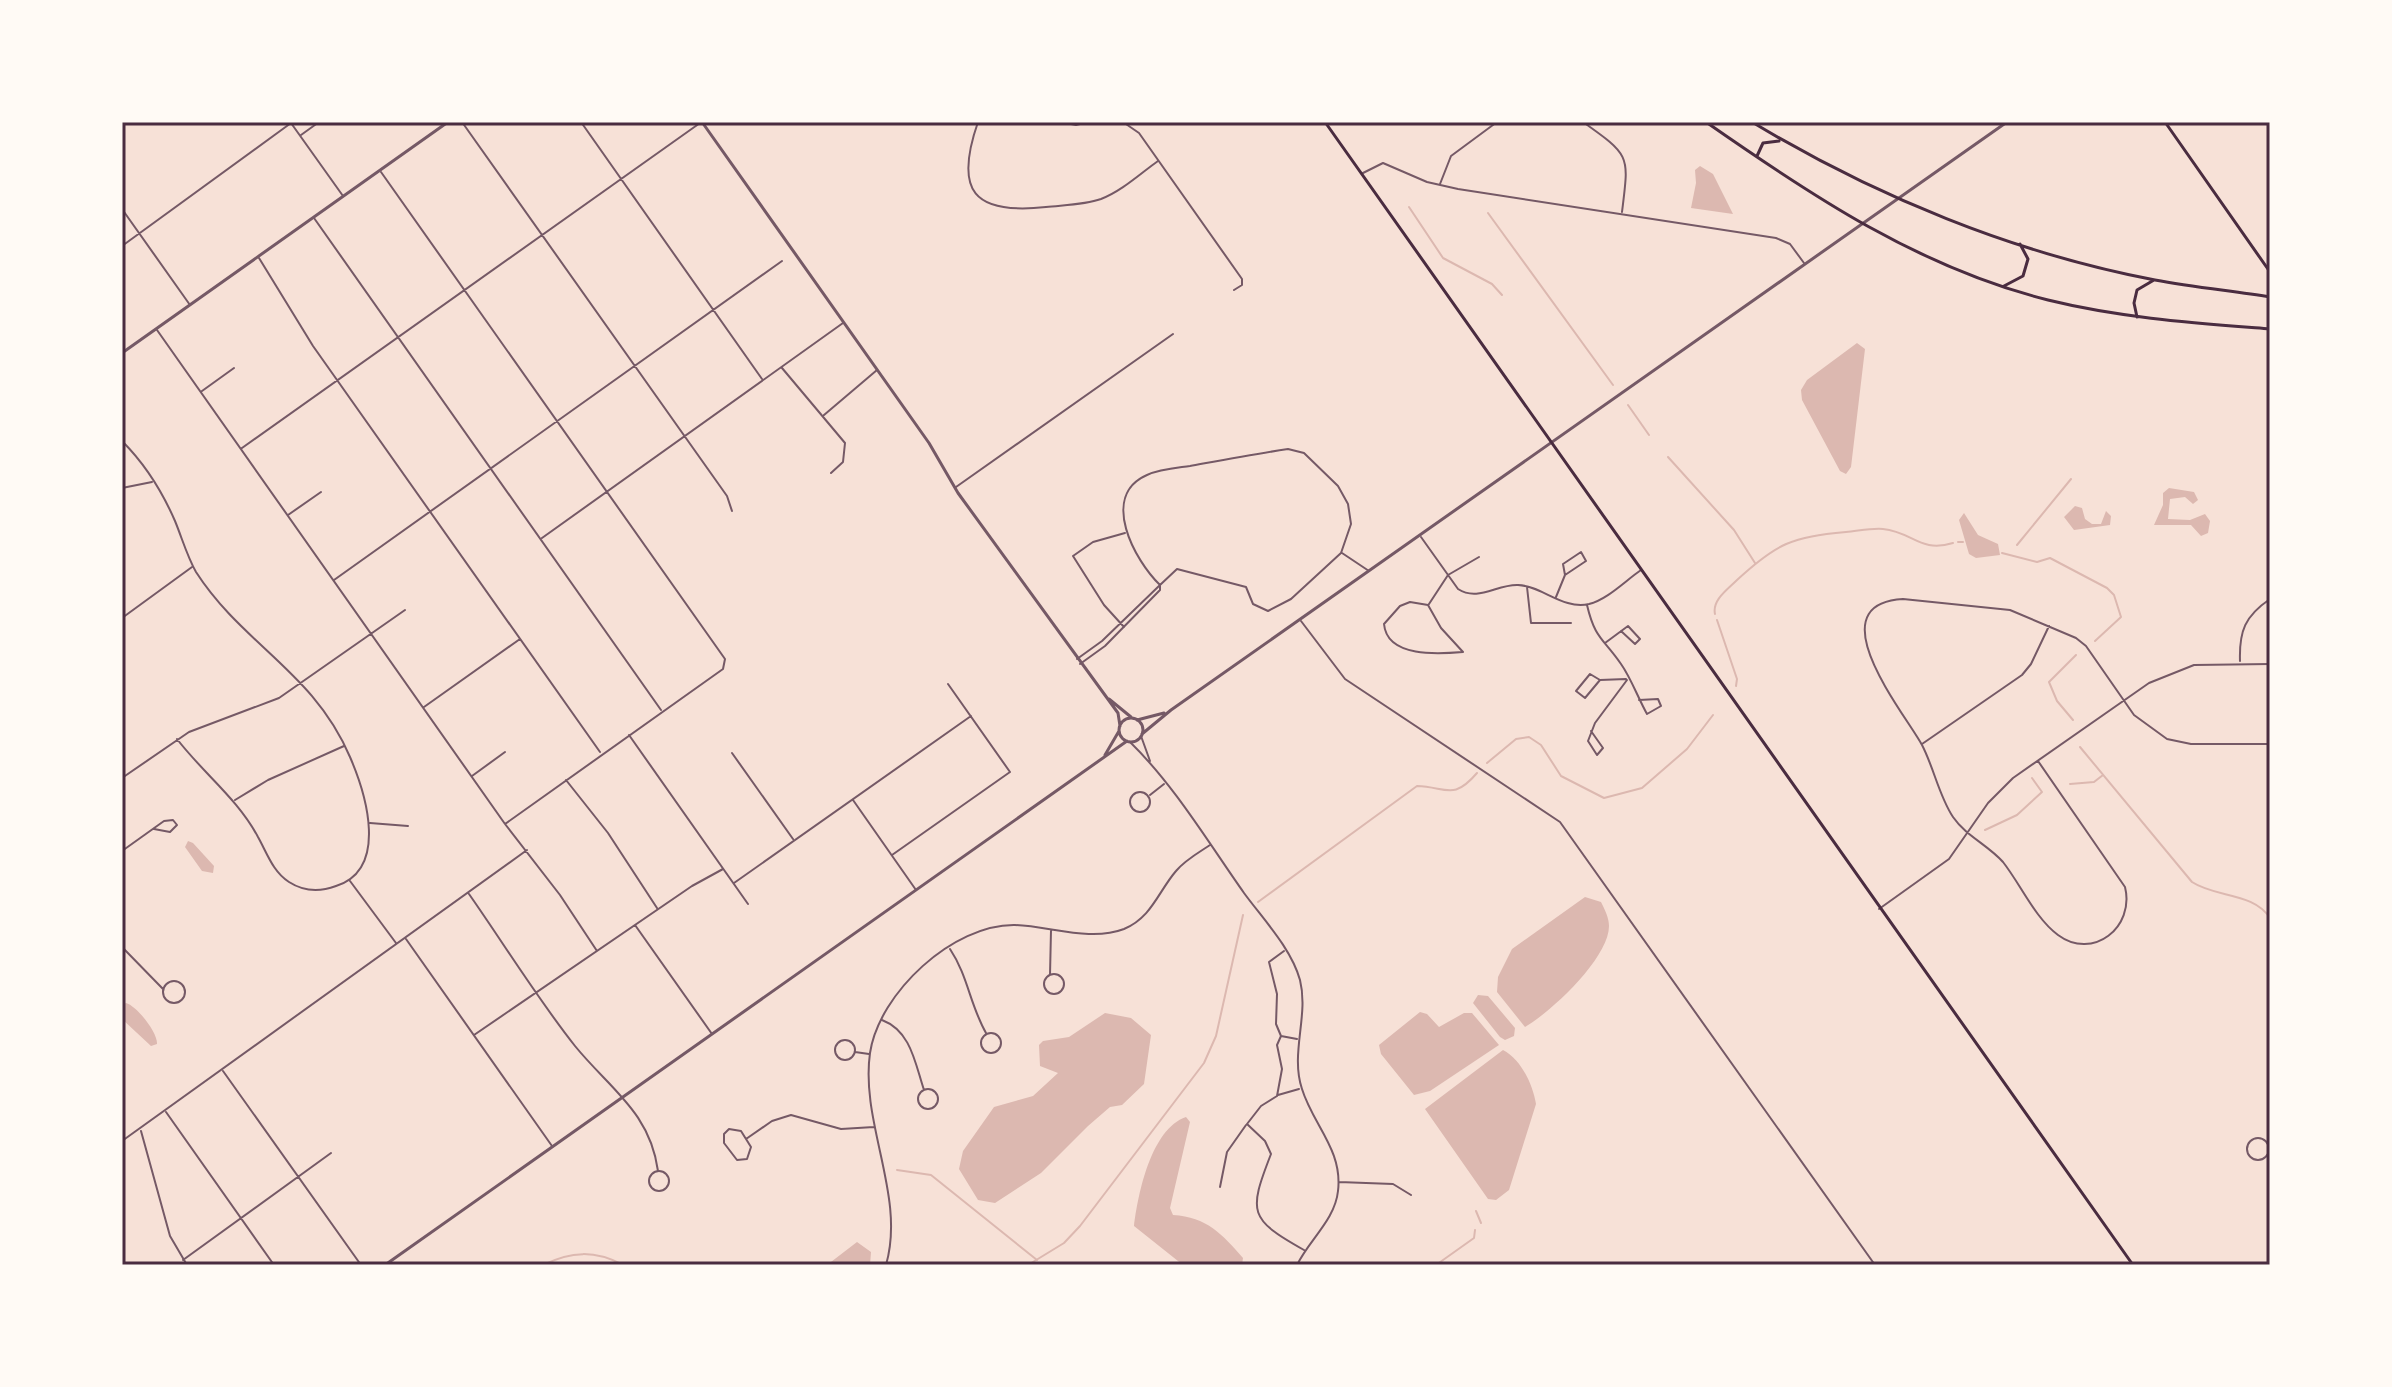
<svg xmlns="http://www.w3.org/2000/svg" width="2392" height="1387" viewBox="0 0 2392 1387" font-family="'IBM Plex Serif',serif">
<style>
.water{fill:#dcb8b0}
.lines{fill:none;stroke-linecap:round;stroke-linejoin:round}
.stream{stroke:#dcb8b0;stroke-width:2}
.minor{stroke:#755966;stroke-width:2}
.tertiary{stroke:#755966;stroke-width:3}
.secondary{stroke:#4a2c40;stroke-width:3}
.primary{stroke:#4a2c40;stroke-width:3}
.neatline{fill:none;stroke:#4a2c40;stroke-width:3}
</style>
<rect width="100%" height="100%" fill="#f7e1d7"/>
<path class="water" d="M1700,166L1713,174L1733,214L1691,208L1696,183L1695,170Z
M1857,343L1865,349L1851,467L1846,474L1840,471L1802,400L1801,390L1807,380Z
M2169,488L2194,492L2198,500L2193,504L2185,497L2170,499L2168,519L2190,520L2205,514L2210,521L2208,533L2201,536L2191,525H2154L2163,505V493Z
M2075,506L2082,508L2085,519L2092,524H2101L2106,511L2111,516L2110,525L2074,530L2064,517Z
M1964,513L1978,535L1998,544L2000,555L1976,558L1969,554L1959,520Z
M188,841L193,843L214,866L213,873L202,871L185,847Z
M1585,897L1601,902C1605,910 1609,918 1609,926C1609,958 1551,1012 1525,1027L1497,992L1498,977L1512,949Z
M1478,995L1488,996L1515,1028L1514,1036L1505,1040L1500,1037L1473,1003Z
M126,1003C137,1006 158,1033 157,1044L151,1046L122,1019V1005Z
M1420,1012L1427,1014L1439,1027L1464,1013H1472L1499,1045L1430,1091L1414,1095L1381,1054L1379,1045Z
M1105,1013L1131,1018L1151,1035L1144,1084L1122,1105L1110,1107L1088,1126L1041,1173L995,1203L978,1200L959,1169L963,1151L994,1107L1033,1096L1058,1073L1040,1066L1039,1045L1043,1041L1069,1037Z
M1503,1050C1521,1059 1533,1085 1536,1104L1509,1190L1496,1200L1488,1199L1425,1109Z
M1186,1117L1190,1122L1170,1208L1173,1215C1207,1217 1222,1234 1243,1258L1242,1265H1183L1134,1226C1138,1194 1151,1129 1186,1117Z
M857,1242L871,1252L870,1265H827Z"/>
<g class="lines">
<path class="stream" d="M1409,207L1443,258L1492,284L1502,295
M1488,213L1613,385
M1628,405L1649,435
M1668,457L1734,530L1755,563
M1958,542H1963
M2017,545L2071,479
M2002,553L2037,562L2050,558L2107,588L2114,595L2121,617L2095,641
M1715,614C1712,600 1727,590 1737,580C1777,543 1792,537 1846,532C1858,531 1871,528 1883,529C1913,532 1920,553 1953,543
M1717,620L1737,679L1736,686
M2073,720L2057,701L2049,682L2076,655
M2080,747L2192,882C2216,898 2253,892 2270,918
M1487,763L1516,739L1529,737L1541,745L1561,776L1604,798L1642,788L1687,749L1713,715
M2070,784L2094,782L2103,775
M1985,830L2017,815L2042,792L2032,778
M1258,902L1417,786C1447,787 1453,801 1477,773
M897,1170L931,1175L1037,1260
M1476,1211L1481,1223
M543,1265C571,1251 595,1250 623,1265
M1028,1265L1064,1243L1080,1226L1204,1063L1216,1036L1243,915
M1436,1265L1474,1238L1475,1230"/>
<path class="minor" d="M462,122L727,496L732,511
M581,122L762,379
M978,122C954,191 973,215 1046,207C1063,205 1084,205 1101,199C1122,191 1141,173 1158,161
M1061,122L1076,125L1088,122
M1123,122L1139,133L1242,279V285L1234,290
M1583,122C1631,156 1629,155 1622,212
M291,123L343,196
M301,135L319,122
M381,172L725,659L723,669L505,824
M1363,173L1383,163L1427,182L1458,189L1776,238L1790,244L1804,263
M1440,184L1451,156L1497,122
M122,209L190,305
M314,218L661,710
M122,246L291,123
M259,258L313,346L600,752
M157,330L505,824L560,895L597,951
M782,368L845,443L843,462L831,473
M202,391L234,368
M824,415L877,370
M122,441C145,464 162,491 175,521C182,538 187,556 196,572C243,645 314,672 350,757C366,794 389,869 336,886C320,892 303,891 289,882C273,872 267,853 258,837C238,799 203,773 177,739
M242,448L700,123
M1288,449L1304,453L1338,486L1348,504L1351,524L1341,553L1291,599L1268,611L1253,604L1246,587L1177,569L1160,585C1135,561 1099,496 1147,475C1160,469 1176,468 1190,466C1223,460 1255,454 1288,449Z
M956,487L1173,334
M122,488L152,482
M288,515L321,492
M1421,537L1458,589C1478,602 1497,584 1518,585C1542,586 1563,610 1589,604C1608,599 1625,581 1641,570
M542,538L843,323
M1342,553L1369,571
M334,580L782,261
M1527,587L1531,623H1571
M1556,597L1565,575L1586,561L1581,552L1563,564L1565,575
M1410,602L1428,605L1441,628L1463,652C1439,654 1387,658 1384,624L1400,606Z
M1429,604L1448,575L1479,557
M1587,605C1595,639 1603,638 1621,664C1631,678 1638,698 1647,714L1661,706L1658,699L1639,700
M122,618L192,567
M1301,621L1345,679L1560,822L1875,1265
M1124,627L1104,605L1073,556L1093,542L1125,533
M1605,643L1628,626L1640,639L1635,644L1621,631
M1077,659L1102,641L1160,585V590L1105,646L1080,664
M2240,661C2239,631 2245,616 2270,599
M1600,680L1585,698L1576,691L1590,674L1600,680L1626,679
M424,707L520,639
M1591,731L1603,748L1597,755L1588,741L1595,723L1627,680
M629,735L748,904
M1141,736L1150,761
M1130,742C1174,785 1208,842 1244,893C1263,919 1291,948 1300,980C1309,1016 1290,1053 1302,1089C1313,1125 1343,1150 1338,1191C1335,1220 1309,1240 1297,1265
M1922,744L2022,675L2031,664L2049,626
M732,753L793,839
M2038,761L2125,887C2135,927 2093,961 2058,935C2035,918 2021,885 2003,862C1988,845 1966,836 1953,817C1939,796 1934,768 1922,745C1906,715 1814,604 1903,599L2010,610L2076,638L2086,646L2134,715L2167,739L2191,744H2270
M472,776L505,752
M122,778L189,732L279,698L405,610
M566,780L608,833L657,908
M1130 802a10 10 0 1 1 20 0a10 10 0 1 1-20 0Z
M1150,795L1164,784
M235,800L268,780L344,746
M853,800L916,890
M370,823L408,826
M122,851L164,821L173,820L177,825L170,832L154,829
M892,855L1010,772L948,684
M350,881L396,943
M734,883L971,716
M469,894C504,944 537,998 575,1046C610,1089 650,1112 658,1171
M1879,909L1949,859L1988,803L2013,778L2149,683L2194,665L2270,664
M635,925L712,1034
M406,939L552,1146
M122,947L163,989
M950,949C968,976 970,1005 986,1033
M1284,951L1269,962L1277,994L1276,1024L1281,1036L1277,1045L1282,1069L1277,1096L1261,1106L1247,1124L1265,1141L1271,1154C1248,1213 1249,1219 1304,1250
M1044 984a10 10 0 1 1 20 0a10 10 0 1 1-20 0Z
M1050,975L1051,930
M163 992a11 11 0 1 1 22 0a11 11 0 1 1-22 0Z
M882,1020C911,1031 915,1063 924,1090
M981 1043a10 10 0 1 1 20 0a10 10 0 1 1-20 0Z
M474,1035L692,886L723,869
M1281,1036L1297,1039
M835 1050a10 10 0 1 1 20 0a10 10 0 1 1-20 0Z
M855,1052L869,1054
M223,1071L361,1265
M918 1099a10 10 0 1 1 20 0a10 10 0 1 1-20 0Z
M1278,1095L1299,1089
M166,1112L274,1265
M729,1129L741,1131L751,1147L747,1159L737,1160L724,1143V1134Z
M141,1131L170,1236L187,1265
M2247 1149a11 11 0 1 1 22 0a11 11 0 1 1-22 0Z
M746,1139L772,1121L791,1115L841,1129L874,1127
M122,1141L527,850
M649 1181a10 10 0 1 1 20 0a10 10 0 1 1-20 0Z
M1339,1182L1393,1184L1411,1195
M1220,1187L1227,1152L1246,1125
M183,1260L331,1153
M886,1265C906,1196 860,1123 870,1053C879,993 953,924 1015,925C1050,926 1090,942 1124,929C1152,917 1158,892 1176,871C1185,860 1198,853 1210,845"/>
<path class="tertiary" d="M702,122L929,443L958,493L1118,713L1120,726
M122,353L448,122
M1109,699L1131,717
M1119 730a12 12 0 1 1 24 0a12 12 0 1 1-24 0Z
M1137,720L1164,713
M1142,734L1171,710L2007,122
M1105,755L1119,731
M385,1265L1127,741"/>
<path class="secondary" d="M1325,122L2133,1265
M2165,122L2270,272"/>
<path class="primary" d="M1706,122C1812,196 1920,268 2048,300C2121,318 2195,323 2270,329
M1752,122C1875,196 2013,253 2155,280C2193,287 2232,291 2270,297
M1757,156L1763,143L1779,141
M2004,286L2023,276L2028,259L2020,244
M2137,317L2134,303L2137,290L2154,280"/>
</g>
<rect width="2392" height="1387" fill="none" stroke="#fffaf5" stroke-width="248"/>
<rect x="124" y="124" width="2144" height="1139" class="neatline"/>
</svg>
